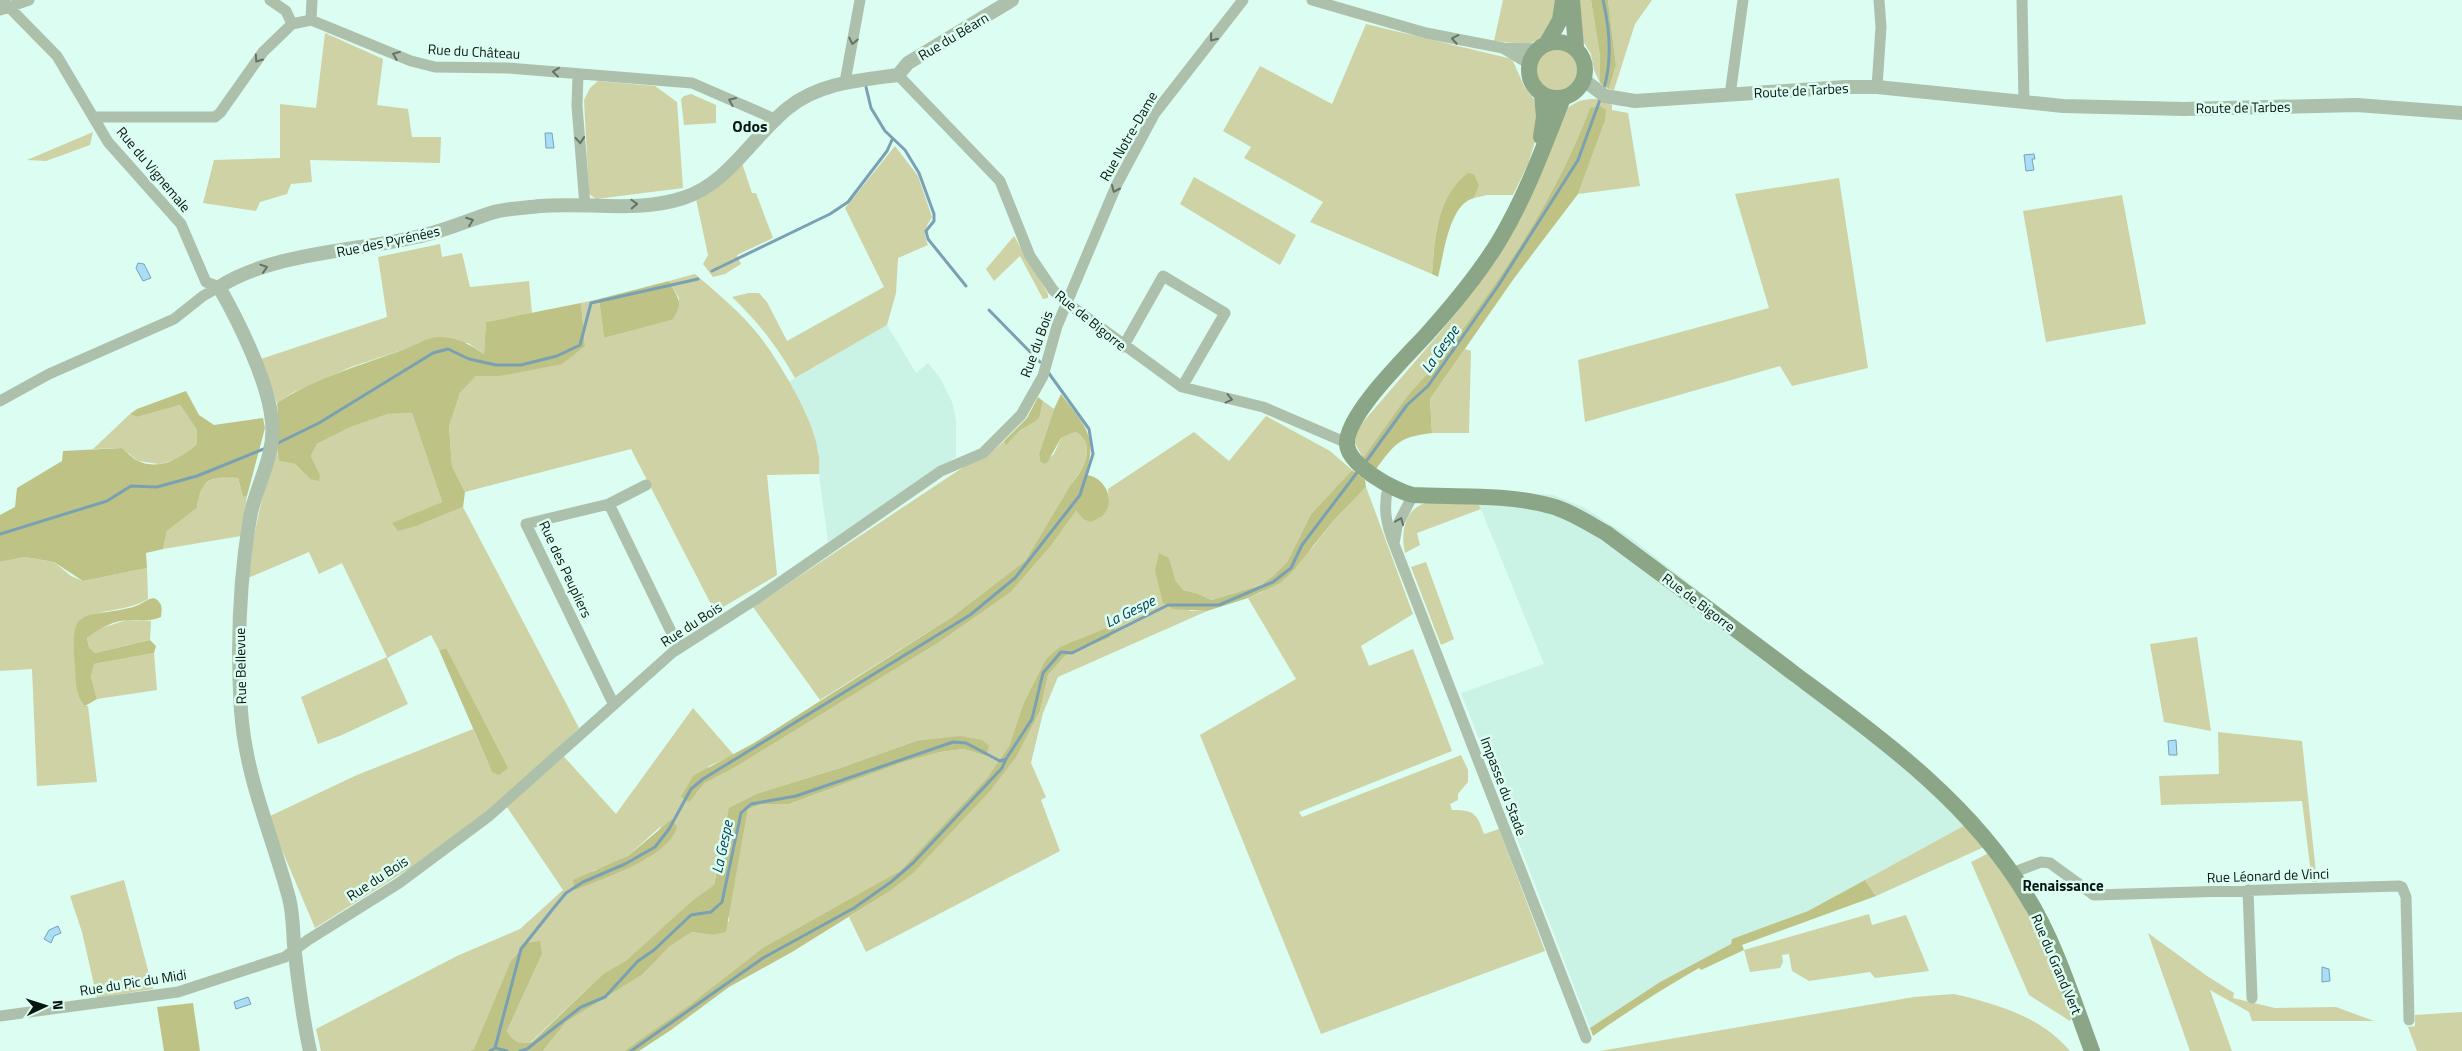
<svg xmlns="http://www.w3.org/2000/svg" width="2462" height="1051" viewBox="0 0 2462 1051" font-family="'Titillium Web',sans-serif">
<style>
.built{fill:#caf3e5}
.green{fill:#ced2a5;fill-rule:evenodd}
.forest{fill:#bec285}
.water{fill:#aaddf8;stroke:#7aa1b3}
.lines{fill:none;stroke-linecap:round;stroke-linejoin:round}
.stream{stroke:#7aa1b3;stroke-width:3}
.minor{stroke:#adc0ab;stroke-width:11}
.tertiary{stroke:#adc0ab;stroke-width:14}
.secondary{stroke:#8ba686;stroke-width:16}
.oneway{stroke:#637366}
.labels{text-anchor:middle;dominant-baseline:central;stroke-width:5;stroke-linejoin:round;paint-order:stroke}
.street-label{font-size:14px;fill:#091511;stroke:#dcfdf1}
.water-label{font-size:15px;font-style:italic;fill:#084057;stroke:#dcfdf1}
.neighbourhood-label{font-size:15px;font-weight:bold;fill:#091511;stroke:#dcfdf1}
.quarter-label{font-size:16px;font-weight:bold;fill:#091511;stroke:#dcfdf1}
</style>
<rect width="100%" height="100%" fill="#dcfdf1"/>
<path class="built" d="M887,325L916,373L928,363L940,378L953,404L956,421V457L828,542L819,474V451L789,382Z
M1475,488L1553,495L1585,508L1631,538L1897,745L1967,824L1808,911L1732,939L1731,944L1660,982L1590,1028L1461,693L1544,664L1481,509Z"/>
<path class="green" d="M1503,0H1558L1556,16L1544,38L1528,44L1494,41Z
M1578,0H1591L1600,56V83L1594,70L1591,54L1578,33Z
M1608,0H1652L1635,24L1614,90L1609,89L1616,65Z
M1366,24L1512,59L1525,88L1534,99L1539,129L1528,164L1513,195H1487L1474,198L1479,186L1453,189C1434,217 1435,242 1432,274L1310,222L1323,202L1244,158L1251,147L1223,131L1260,66L1332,104Z
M325,33L383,59L377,105L408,109L412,137H441L440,163L310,160L312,182L291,184L287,194L260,202L256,211L203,203L214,160L280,158V104L316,108Z
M1535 70a23 23 0 1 1 46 0a23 23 0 1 1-46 0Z
M598,81L655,86L677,102L683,188L596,199L589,194L584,100L590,88Z
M691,94L716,105V123L684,125L681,99L684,96Z
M1590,99H1599L1612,105V110L1628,113L1640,186L1578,194L1605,121L1590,108C1556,198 1501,280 1442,356C1431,371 1417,384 1405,399C1391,418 1377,438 1363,458L1355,443L1357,429L1443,329L1496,261L1532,191L1565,109L1579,101Z
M93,132L90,145L46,161L27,160Z
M895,146L918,176L932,217C925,228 923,233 928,245L898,258L896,293L887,325L795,378C777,346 758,322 732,297L749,293H759L767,302L787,341L884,287L845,208Z
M742,163L752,193H756L773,238L737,255L741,264L725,274L713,277L703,264L708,255L696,199Z
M1194,177L1296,235L1280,265L1180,204Z
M1839,178L1868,368L1792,386L1780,366L1585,422L1578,360L1769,308L1735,194Z
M2122,195L2146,324L2046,342L2023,211Z
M1014,236L1048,294V298L1043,299L1020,256L994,281L986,269Z
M440,244L442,257L462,253L470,287L529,281L532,313L486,322L484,354L468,343L408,348L351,367L292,393L277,403L261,359L387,317L378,257Z
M695,274C718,294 743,314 761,338C781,365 813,418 818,451C820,458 819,466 819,474L767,475L777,575L715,612L631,449L465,492L452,466L449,425L460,393L476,376H500L585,346L581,303L599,299L604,338L672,320L679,298L669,281Z
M1465,349L1471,351L1469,433H1432L1430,399Z
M1043,401L1054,409L1039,454L1040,461L1043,464L1054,454L1061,438L1075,432C1098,442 1083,471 1071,484L1025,561L952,617L820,700L753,607L965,466L986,457L1004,441L1006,444C1011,439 1017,432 1024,428C1040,420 1039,419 1043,401Z
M180,405L197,430V444L181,458L159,464L138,461L122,448L93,449L130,414L137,417Z
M412,413L442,502L393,524L419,525L463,507L579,728L557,749L616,814L693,708L734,755L709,766L696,794L705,783L734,768L941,641L1011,592L1050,547L1076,511L1083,519L1109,503L1108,489L1194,432L1229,461L1266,416L1330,451L1352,470L1311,514L1287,562L1273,576L1261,585L1212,600L1196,593L1183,590L1176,581L1169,558L1155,571L1159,585L1190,611H1207L1058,677L1043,713L1031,763L1046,797L1041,800L1060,851L866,952L849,917L887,893L1017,756L1040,711L1048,675L1065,656L1109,638L1114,629L1107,628L1046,659L1024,702L1009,746L987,778L900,871L849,902L624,1051H543L566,1022L642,975L670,946L692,932L712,935L729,921V913L748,809L762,804H789L904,762L940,752L964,749L986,756L988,746L916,741L840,768L759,793L724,822L714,885L694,899L626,962L603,974L531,1042C519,1045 513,1041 507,1031L542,954L490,1012L474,1050L470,1051H321L316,1029L457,956L520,929L563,890L503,801L410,868L315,928L268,817L357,775L473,729L492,772L446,648L439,650L431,635L387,658L408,704L342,735L318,744L301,697L387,657L342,563L319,574L309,552L248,578C253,533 263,492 276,449L279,461L295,464L310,479L320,475L311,456L317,444L351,427L388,414ZM661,826L648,858L576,889L594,870L609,866L628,856Z
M219,476L238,478L243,497L247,496L241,536L163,549L167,531L197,508C199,488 200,485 219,476Z
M1366,487L1413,614L1361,646L1369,666L1413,649L1452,751L1299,812L1302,817L1461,755L1468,770V782L1458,794V800L1450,804L1452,810C1475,810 1477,814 1484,834L1499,829L1545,951L1321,1034L1200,735L1296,679L1248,598L1262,592L1313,547L1334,520Z
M1429,502L1478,503L1481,509L1417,533L1420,545L1405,553C1400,532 1405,507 1429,502Z
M25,557L54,562L71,576L83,581L147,568L148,599C127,611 104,609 81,618L85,706H88L97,782L37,786L32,669L0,671V562Z
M1426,562L1454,639L1441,645L1411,567Z
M127,620L151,621L150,640L95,653L89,647L87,638L98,629Z
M2197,637L2211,731L2164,722L2150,644Z
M154,653L157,690L97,699L91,677L94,664Z
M2218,732L2302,741L2317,882H2312L2302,801L2161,805L2159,776L2219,774Z
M1967,824L1984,847L1876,896L1865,880Z
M1989,853L2020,899L2050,959L2072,1018L2070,1021L2029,995L1971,862Z
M124,880L153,989L97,998L82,932L70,896Z
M1869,914L1872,925L1906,915L1929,971L1875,978L1870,972L1809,981L1792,971L1789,954L1782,955L1783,962L1780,968L1750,972L1744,950Z
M2148,933L2207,976L2234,993L2233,998L2275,1008L2336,1007L2374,1021H2252L2249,1012L2210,990L2232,1051H2190Z
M1954,994C1997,1004 2040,1016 2070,1051H1600L1914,997Z
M2462,1012V1051H2417L2408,1027L2415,1026V1015Z"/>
<path class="forest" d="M1591,0H1608L1616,65L1609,89L1600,83V56Z
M1600,106L1606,110L1605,121L1578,194L1515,277L1430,399L1432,433C1398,437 1395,444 1376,469L1363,458C1377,438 1391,418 1405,399C1417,384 1431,371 1442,356C1501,280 1556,198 1590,108Z
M1468,173L1474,174L1479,186L1474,198C1449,204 1444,254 1438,277L1432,274C1435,237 1436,198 1468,173Z
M669,281C678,298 684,303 672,320L604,338L599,299Z
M581,303L585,346L562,364L500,376H476L460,393L449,426L452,466L465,492L463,507L419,525L398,531L392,523L442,502L412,413L388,414L351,427L317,444L311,456L320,475L319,481L310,479L295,464L279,461C274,442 280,422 277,403C317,377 362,365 405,349C415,346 428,337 438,337C455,336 471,345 484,354L486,322Z
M186,391L199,415L214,425L263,418L265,428L247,496L243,497L238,478C210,475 200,480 197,508L167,531L163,549L146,553L147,568L83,581L54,562L25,557L0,562V515L15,507L17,488L62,461L63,451L122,448C127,452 132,458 138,461C160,471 181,458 197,444V430L180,405L137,417L130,414L137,409Z
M1061,394C1084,425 1099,436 1085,475C1104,475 1118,502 1102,516C1099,518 1094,520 1091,522L1083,519L1076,511L1050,547L1011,592L941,641L734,768L705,783L689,802L681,797L693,776L754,743L952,617L1025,561L1071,484C1083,472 1098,442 1075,432L1061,438L1047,463L1043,464L1040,461L1039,454L1054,409Z
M1038,397L1043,401C1039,420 1041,419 1024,428C1017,432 1011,440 1006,445L1004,441L1027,418Z
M1352,470L1365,480L1366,487L1334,520L1293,571L1280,583L1248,598L1207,611L1173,609L1163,603L1155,571L1159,553L1169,558L1176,581L1183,590L1196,593L1212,600L1261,585L1273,576L1287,562L1311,514Z
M154,598C163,603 162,608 161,617C149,622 142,620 130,620C114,620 98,629 87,638L89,647L95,653L150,640L156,646L154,653L94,664L91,677L97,699L85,706C75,695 76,681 75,667C69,601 85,620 133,607C141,605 146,599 154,598Z
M1107,628L1115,629L1109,638L1065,656L1048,675L1040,711L1017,756L989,792L913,873L887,893L792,952L729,987L671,1030L639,1051H624L690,1005L763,948L900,871L987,778L1009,746L1024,702L1046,659L1060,647Z
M446,648L508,768L499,775L492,772L439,650Z
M960,736L982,740L989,746L986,756L964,749L940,752L904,762L789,804H762L748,809L726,932L712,935L692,932L670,946L642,975L566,1022L543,1051H470L474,1049L511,961L527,943L540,941L542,954L507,1031C513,1041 519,1045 532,1042L603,974L626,961L694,899L714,885L729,808L759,793L840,768L916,741Z
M672,819L677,828C666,859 605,877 575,890L573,880L628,856Z
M1865,880L1876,896L1742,945L1744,950L1701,970L1699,968C1662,989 1628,1011 1593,1036L1590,1028L1660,982L1731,944L1732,939L1808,911Z
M193,1003L200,1051H164L157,1007Z"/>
<path class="water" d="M545,133H552L554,148H546Z
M2034,154L2035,159H2032L2034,170L2026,171L2024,155Z
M138,263L144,264L151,278L143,281L136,268Z
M2176,740L2177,755H2169L2168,741Z
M58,926L61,933L54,936L51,943L44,939L49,930Z
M2322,967L2329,969L2330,981L2322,982Z
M248,997L251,1004L236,1009L234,1002Z"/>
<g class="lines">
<path class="stream" d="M866,87L871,108L885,131L905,150L919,173L934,214V221L926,231L928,239L966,286
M1603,91C1613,61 1610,30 1603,0
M712,271L830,214L848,202L887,151L892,140
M989,310L1040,362
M276,444L319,423L433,353L448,349L469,359L496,365H521L557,356L580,345L591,303L698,279
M1365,463L1407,405L1428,386L1498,286L1578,160L1601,97
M0,534L107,501L131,486L157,487L197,476L266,448
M495,1048L521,949L552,910L566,893L583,882L625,864L655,847L669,829L691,789L703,779L970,615L1015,578L1080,495L1093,454L1089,429L1048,372
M490,1051L495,1048L507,1051
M520,1051L527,1049L581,1007L605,997L638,961L654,950L691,915L711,912L722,902L741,813L751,804L796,796L953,742L966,743L1000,761L1006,759L1032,719L1043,673L1061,652L1072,653L1168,605H1219L1273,582L1291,568L1302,545L1359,470
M631,1051L763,958L854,908L891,882L913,863L1002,768L1006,759"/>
<path class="minor" d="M2,0L57,56L108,142L181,224L206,282L219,287
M270,0L286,11L292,24
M1312,0L1426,33L1503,48
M2022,0L2024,102
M0,10L29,0
M311,20L312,0
M1529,64L1503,48L1539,49
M578,74L577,106L585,206
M898,75L1000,181L1030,256L1053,290L1067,303L1182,387L1263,407L1347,443
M845,82L860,0
M1877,87L1881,27L1879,0
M1730,95L1743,0
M95,117H215L220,113L263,52L292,24L311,20L411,61L435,67L508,68L692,83L777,120
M1123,347L1163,276L1225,313L1182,387
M0,401L49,374L174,319L203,296L219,287
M1388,487C1383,508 1386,524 1394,544L1397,526L1413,495
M609,504L646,485
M1394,544L1586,1038
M613,703L526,524L609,504L679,648
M2012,873L2041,862L2050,863L2094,895L2399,886L2402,887L2406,897L2409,1020
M2248,890L2252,998
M0,1016L178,992L285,957L308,940L399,883L489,816L673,652L759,597L941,471L983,453L1021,415L1043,376L1057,326L1117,184L1155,113L1243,0"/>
<path class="tertiary" d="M1584,80L1605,96L1635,101L1845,87H1877L2063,106L2184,109L2357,105L2462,113
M310,1051C302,1016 298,981 294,945C293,930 293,913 289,898C272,834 246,780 241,711C237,647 239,582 250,518C255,487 276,455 272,422C269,383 239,322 219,287C271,253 356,251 416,237C442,232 466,221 491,213C507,208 524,208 540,206C586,202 638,213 683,198C728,184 752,137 788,108C819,83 860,80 898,75L908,63L1012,0"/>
<path class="secondary" d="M1572,0L1576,47
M1529 70a28 28 0 1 1 56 0a28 28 0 1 1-56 0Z
M1547,43L1560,20L1563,0
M1563,98C1544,146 1526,196 1499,241C1479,274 1453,305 1427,334C1407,356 1347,414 1347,443C1347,465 1395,491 1413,495C1456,497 1509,494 1551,506C1570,511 1588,523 1606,533C1669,580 1733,627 1796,675C1882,739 1970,802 2026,895C2055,941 2073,1000 2092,1051
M1541,137L1544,117L1542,95"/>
</g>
<defs><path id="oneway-chevron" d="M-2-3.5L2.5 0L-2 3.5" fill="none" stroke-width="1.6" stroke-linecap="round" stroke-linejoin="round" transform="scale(1.25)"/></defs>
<g class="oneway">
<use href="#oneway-chevron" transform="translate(1213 38) rotate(129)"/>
<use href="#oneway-chevron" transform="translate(1455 39) rotate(-170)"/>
<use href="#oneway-chevron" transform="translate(853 41) rotate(102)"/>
<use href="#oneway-chevron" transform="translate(396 55) rotate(-158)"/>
<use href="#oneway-chevron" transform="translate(258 59) rotate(125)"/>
<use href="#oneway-chevron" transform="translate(556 72) rotate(-174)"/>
<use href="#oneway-chevron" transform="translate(732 101) rotate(-157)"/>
<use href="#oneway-chevron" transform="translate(580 140) rotate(85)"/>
<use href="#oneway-chevron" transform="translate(1115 189) rotate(114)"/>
<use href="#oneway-chevron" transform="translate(634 204) rotate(-2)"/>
<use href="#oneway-chevron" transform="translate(470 221) rotate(-20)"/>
<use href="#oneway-chevron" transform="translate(264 268) rotate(-18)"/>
<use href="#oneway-chevron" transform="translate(1229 399) rotate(13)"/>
<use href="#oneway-chevron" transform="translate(1400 521) rotate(-67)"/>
</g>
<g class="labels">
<g class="street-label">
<text transform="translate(953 36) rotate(-31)">Rue du Béarn</text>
<text transform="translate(474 51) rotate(3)">Rue du Château</text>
<text transform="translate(1801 90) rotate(-3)">Route de Tarbes</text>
<text transform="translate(2243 107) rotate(-1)">Route de Tarbes</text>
<text transform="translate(1128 136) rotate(-60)">Rue Notre-Dame</text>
<text transform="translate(154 169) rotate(50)">Rue du Vignemale</text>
<text transform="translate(388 241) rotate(-12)">Rue des Pyrénées</text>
<text transform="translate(1091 320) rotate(39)">Rue de Bigorre</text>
<text transform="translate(1036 344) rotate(-70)">Rue du Bois</text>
<text transform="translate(566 569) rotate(65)">Rue des Peupliers</text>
<text transform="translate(1699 602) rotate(37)">Rue de Bigorre</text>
<text transform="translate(691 624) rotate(-33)">Rue du Bois</text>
<text transform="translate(240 666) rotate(-91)">Rue Bellevue</text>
<text transform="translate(1504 786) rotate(69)">Impasse du Stade</text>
<text transform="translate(2268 875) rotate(-2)">Rue Léonard de Vinci</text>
<text transform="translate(377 878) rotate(-33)">Rue du Bois</text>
<text transform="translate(2057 964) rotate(67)">Rue du Grand Vert</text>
<text transform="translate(133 982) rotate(-9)">Rue du Pic du Midi</text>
</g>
<g class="water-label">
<text transform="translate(1440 349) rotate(-55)">La Gespe</text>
<text transform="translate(1130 611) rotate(-26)">La Gespe</text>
<text transform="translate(722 847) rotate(-78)">La Gespe</text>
</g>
<g class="neighbourhood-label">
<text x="2063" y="885">Renaissance</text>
</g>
<g class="quarter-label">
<text x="750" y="126">Odos</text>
</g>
</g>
<g transform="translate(45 1006) rotate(86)" stroke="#dcfdf1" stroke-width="4" paint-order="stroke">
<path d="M0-4L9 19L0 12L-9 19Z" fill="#091511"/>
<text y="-8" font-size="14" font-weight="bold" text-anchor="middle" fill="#091511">N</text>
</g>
</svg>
